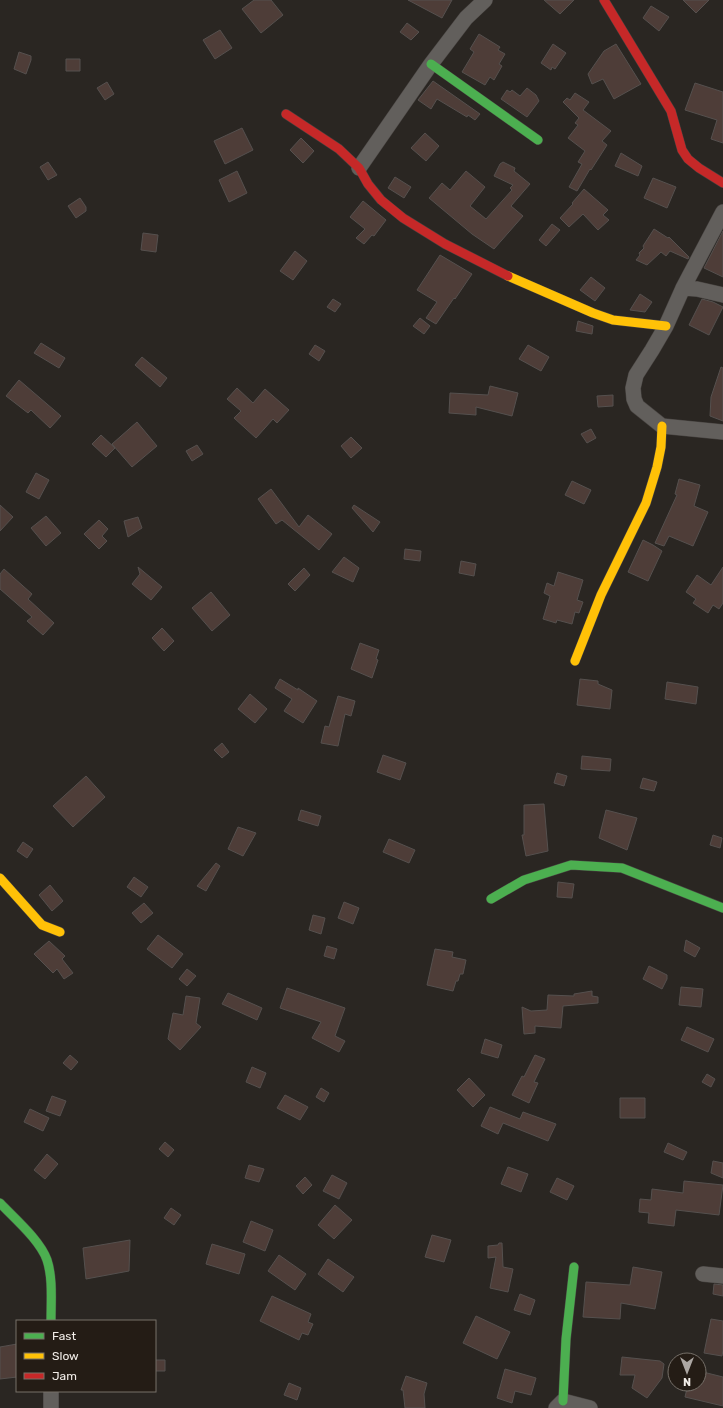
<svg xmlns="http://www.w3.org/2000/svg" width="723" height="1408" viewBox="0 0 723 1408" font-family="Rubik,sans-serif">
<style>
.building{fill:#4e3d38;stroke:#55504e}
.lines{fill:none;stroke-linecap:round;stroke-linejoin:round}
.street-casing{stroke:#474340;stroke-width:16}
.fast-casing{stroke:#474340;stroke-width:10}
.slow-casing{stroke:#474340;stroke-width:10}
.jam-casing{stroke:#474340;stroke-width:10}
.street{stroke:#625f5c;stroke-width:15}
.fast{stroke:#4caf50;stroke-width:9}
.slow{stroke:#ffc107;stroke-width:9}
.jam{stroke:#c62828;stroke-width:9}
</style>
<rect width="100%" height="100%" fill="#2a2622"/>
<path class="building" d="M254,0H271L283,15L261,33L242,9Z
M408,0H452L442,18Z
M544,0H574L560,14Z
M683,0H709L696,13Z
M651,6L669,17L659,31L643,18Z
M407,23L419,32L411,40L400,32Z
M220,30L232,48L215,59L203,40Z
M479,34L500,47L498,50L505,54L499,64L502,66L494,80L490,77L485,85L462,72L474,52L470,49Z
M553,44L566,53L555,69L552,67L551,70L541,63Z
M616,44L641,84L614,99L603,79L592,84L588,74L604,51Z
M19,52L31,56V60L26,74L14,69Z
M66,59H80V71H66Z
M433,81L480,114L475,120L468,115L467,117L437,99L431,109L418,100Z
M107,82L114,94L105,100L97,88Z
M695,83L723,92V143L711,139L717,120L685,110Z
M527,88L536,95L539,101L527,117L501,99L507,90L510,92L512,90L520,96Z
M575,93L589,102L583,110L611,131L602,141L607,145L591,170L590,169L577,191L569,187L582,164L578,162L585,151L568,138L578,125L575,123L579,118L563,102L567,98L570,100Z
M242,128L253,150L225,164L214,141Z
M425,133L439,146L426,161L411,148Z
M301,138L314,151L303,163L290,150Z
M621,153L642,166L638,176L615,166Z
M48,162L57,175L48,180L40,167Z
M503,162L515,168L514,171L530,184L511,206L523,216L494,249L472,234L429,198L442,183L450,190L466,171L485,187L470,206L486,219L512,190L510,188L513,185L494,176L500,164Z
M237,171L247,193L229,202L219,180Z
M395,177L411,187L404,198L388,188Z
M653,178L676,187L667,208L644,198Z
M584,189L608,210L603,215L609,220L598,230L583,214L569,227L560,218L573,204L572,203Z
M80,198L86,207V211L76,218L68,206Z
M363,201L386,220L374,236L372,235L364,244L356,238L365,229L350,217Z
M552,224L560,230L546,246L539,240Z
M654,229L668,238L669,237L689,257L688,259L670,251L666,256L661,252L647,265L636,260L640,255L639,253L644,248L643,246Z
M723,231V277L704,268Z
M143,233L158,235L156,252L141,250Z
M295,251L307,261L293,280L280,271Z
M440,255L472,274L455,299L454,298L436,324L426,318L437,302L417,290Z
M591,277L605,288L595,301L580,290Z
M640,294L652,302L645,312L630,310Z
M333,299L341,304L335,312L327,307Z
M702,299L713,302L723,307L709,335L689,325Z
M420,318L430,326L424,334L413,326Z
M578,321L593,326L592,334L576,331Z
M41,343L65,358L59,368L34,353Z
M315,345L325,351L319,361L309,354Z
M528,345L549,357L541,371L519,359Z
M142,357L167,378L160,387L135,365Z
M721,367L723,368V421L710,416L711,397Z
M19,380L61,416L50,428L31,410L28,413L6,396Z
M490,386L518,393L512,416L476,407V415L449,413L450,393L488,395Z
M237,388L253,403L265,389L289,410L277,423L273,419L256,438L234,418L241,411L227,399Z
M613,395V406L598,407L597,396Z
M137,422L157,446L132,467L112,444Z
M591,429L596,438L587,443L581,434Z
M101,435L115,448L106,457L92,444Z
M351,437L362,448L351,458L341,446Z
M197,445L203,454L192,461L186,451Z
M36,473L49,480L39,499L26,492Z
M679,479L700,485L694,506L708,512L693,546L669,536L664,546L655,543L677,495L675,494Z
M572,481L591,490L584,504L565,495Z
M271,489L299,527L308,515L332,534L319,550L282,520L276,524L258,499Z
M0,505L13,517L0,531Z
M354,505L380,522L373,532L352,508Z
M46,516L61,533L46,546L31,528Z
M138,517L142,528L128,537L124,521Z
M99,520L108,529L102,536L107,541L99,549L84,534Z
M643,540L653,545L662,551L648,581L628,572Z
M405,549L421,551L420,561L404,559Z
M344,557L359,568L353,582L332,572Z
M461,561L476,564L474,576L459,573Z
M138,567L162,587L151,600L132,584L140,574Z
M723,567V603L719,609L713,605L708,613L693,603L696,599L686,592L697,575L711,585Z
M304,568L310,575L295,591L288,584Z
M4,569L32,594L28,599L54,623L43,635L27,621L32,617L0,589V574Z
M558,572L583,580L577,600L583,602L579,613L575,612L572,624L557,620L556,623L543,619L550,596L544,593L547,583L554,586Z
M211,592L230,615L212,631L192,608Z
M162,628L174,641L164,651L152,638Z
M360,643L379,650L376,659L378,660L372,678L351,669Z
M280,679L298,690V688L317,701L303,723L284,711L292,699L275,688Z
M580,679L598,681V684L612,690L610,709L577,705Z
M667,682L698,687L696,704L665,699Z
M250,694L267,709L255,723L238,709Z
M338,696L355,701L351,716L345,714L338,746L321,743L325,726L329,727Z
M222,743L229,752L222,758L214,750Z
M383,755L406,763L400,780L377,772Z
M582,756L611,759L610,771L581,769Z
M557,773L567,776L564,786L554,783Z
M86,776L105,797L73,827L53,806Z
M643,778L657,782L654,791L640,788Z
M544,804L548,851L526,856L522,835H524V805Z
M301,810L321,816L318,826L298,820Z
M606,810L637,818L627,850L599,838Z
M238,827L256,833L243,856L228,849Z
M713,835L722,838L720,848L710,845Z
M389,839L415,850L409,863L383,852Z
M23,842L33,849L27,858L17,851Z
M216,863L220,866L206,891L197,886Z
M134,877L148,887L141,897L127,887Z
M558,882L574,884L572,898L557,897Z
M50,885L63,901L52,911L39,895Z
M344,902L359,908L353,924L338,918Z
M144,903L153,913L141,923L132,913Z
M313,915L325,918L321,934L309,930Z
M158,935L183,954L172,968L147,949Z
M686,940L700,948L695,957L684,951Z
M49,941L65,956L62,959L73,973L64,979L57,969L53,973L34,954Z
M327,946L337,949L334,959L324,956Z
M435,949L453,952L452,957L466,960L463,974H460L458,981H456L453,991L427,985Z
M649,966L667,975V979L662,989L643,979Z
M187,969L196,976L187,986L179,979Z
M681,987L703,989L701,1007L679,1005Z
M287,988L345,1008L335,1036L345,1041L339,1052L312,1038L321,1022L280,1008Z
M592,991V996L598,997V1003L563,1006L561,1028L535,1026V1033L524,1034L522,1007L531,1011L547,1010L548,995L574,996V994Z
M228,993L262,1008L257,1020L222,1004Z
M186,996L200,998L196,1023L201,1027L180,1050L168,1039L173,1013L183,1015Z
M687,1027L714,1039L708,1052L681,1040Z
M485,1039L502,1045L498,1058L481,1053Z
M70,1055L78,1062L71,1070L63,1063Z
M535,1055L545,1059L534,1082L538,1083L529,1103L512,1095L522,1076L524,1077Z
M252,1067L266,1073L260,1088L246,1082Z
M707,1074L715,1079L711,1087L702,1082Z
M469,1078L485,1095L473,1107L457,1090Z
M321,1088L329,1093L324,1102L316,1097Z
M285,1095L308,1107L300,1120L277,1108Z
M52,1096L66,1101L60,1116L46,1111Z
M620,1098H645V1118H620Z
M490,1107L520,1119L523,1112L556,1124L548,1141L503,1123L498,1134L481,1126Z
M30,1109L49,1118L43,1131L24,1122Z
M165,1142L174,1150L168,1157L159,1149Z
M668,1143L687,1152L683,1160L664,1152Z
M47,1154L58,1164L45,1179L34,1170Z
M713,1161L723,1163V1178L711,1173Z
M249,1165L264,1169L259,1182L245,1178Z
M508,1167L528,1174L521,1192L501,1184Z
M332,1175L347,1183L339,1199L323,1191Z
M305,1177L312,1185L303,1194L296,1186Z
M557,1178L574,1186L567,1200L550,1192Z
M684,1181L723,1185L719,1215L676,1210L674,1226L648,1223L649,1213L639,1212L640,1199L651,1200L652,1189L683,1193Z
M335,1205L352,1220L334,1239L318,1225Z
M171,1208L181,1215L174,1225L164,1218Z
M251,1221L273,1230L265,1251L243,1242Z
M432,1235L451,1240L444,1262L425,1257Z
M130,1240L129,1271L86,1279L83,1248Z
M499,1243H502L503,1267L513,1269L508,1292L490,1288L496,1257L488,1258V1246L498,1245Z
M212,1244L245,1254L239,1274L206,1264Z
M279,1255L306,1274L295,1290L268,1271Z
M328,1259L354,1277L343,1292L318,1274Z
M633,1267L662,1272L655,1309L621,1303L620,1319L583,1317L586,1282L630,1285Z
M714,1284L723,1285V1296L713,1294Z
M520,1294L535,1300L530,1315L514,1310Z
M272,1296L311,1314L308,1322L313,1324L308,1335L302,1333L299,1340L260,1321Z
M476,1316L510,1332L497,1359L463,1343Z
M711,1319L723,1321V1350L722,1356L704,1353Z
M17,1344V1377L0,1379V1347Z
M622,1357L660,1361L664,1364L662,1378L647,1398L632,1388L635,1375H620Z
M155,1360H165V1371H155Z
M505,1369L536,1378L531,1395L515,1391L512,1403L497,1398Z
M699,1371L723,1377V1406L685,1397L688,1384H699Z
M406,1376L427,1383L424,1394L425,1408H405L403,1390H401Z
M289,1383L301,1388L297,1400L284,1395Z"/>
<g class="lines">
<g class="street-casing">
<path id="street" d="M359,168L431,64L466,18L485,0
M723,212L683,288L666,326L652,350L636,375L633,388L634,399L637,406L662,426L723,432
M683,288L697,289L723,295
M703,1274L723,1276
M51,1408V1391
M556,1408L563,1401L590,1408"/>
</g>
<g class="fast-casing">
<path id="fast" d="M431,64L538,140
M491,899L524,880L571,865L622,868L723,908
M0,1203C14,1218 40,1240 47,1260C53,1278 51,1301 51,1321
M563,1401L566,1339L574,1267"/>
</g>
<g class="slow-casing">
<path id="slow" d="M508,276L593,313L613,320L666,326
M575,661L601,595L646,503L657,467L661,447L662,426
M0,878L42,925L60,932"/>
</g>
<g class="jam-casing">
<path id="jam" d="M604,0L671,111L682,150L688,159L699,168L723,183
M286,114L339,149L359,168L368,184L381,200L403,218L445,244L508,276"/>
</g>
<use href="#street" class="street"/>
<use href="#fast" class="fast"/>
<use href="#slow" class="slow"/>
<use href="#jam" class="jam"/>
</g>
<rect x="16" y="1320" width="140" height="72" fill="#241c15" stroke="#767069"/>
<rect x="24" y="1333" width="20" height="6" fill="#4caf50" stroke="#767069"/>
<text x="52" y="1340" font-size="12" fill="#f2ede8">Fast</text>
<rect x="24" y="1353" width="20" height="6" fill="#ffc107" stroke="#767069"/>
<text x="52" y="1360" font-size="12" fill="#f2ede8">Slow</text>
<rect x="24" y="1373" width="20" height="6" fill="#c62828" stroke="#767069"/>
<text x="52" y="1380" font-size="12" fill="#f2ede8">Jam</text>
<g transform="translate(687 1372) rotate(180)"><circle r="19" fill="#241c15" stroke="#767069"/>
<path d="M0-3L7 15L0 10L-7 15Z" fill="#aca7a3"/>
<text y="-6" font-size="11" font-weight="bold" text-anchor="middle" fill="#f2ede8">N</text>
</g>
</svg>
